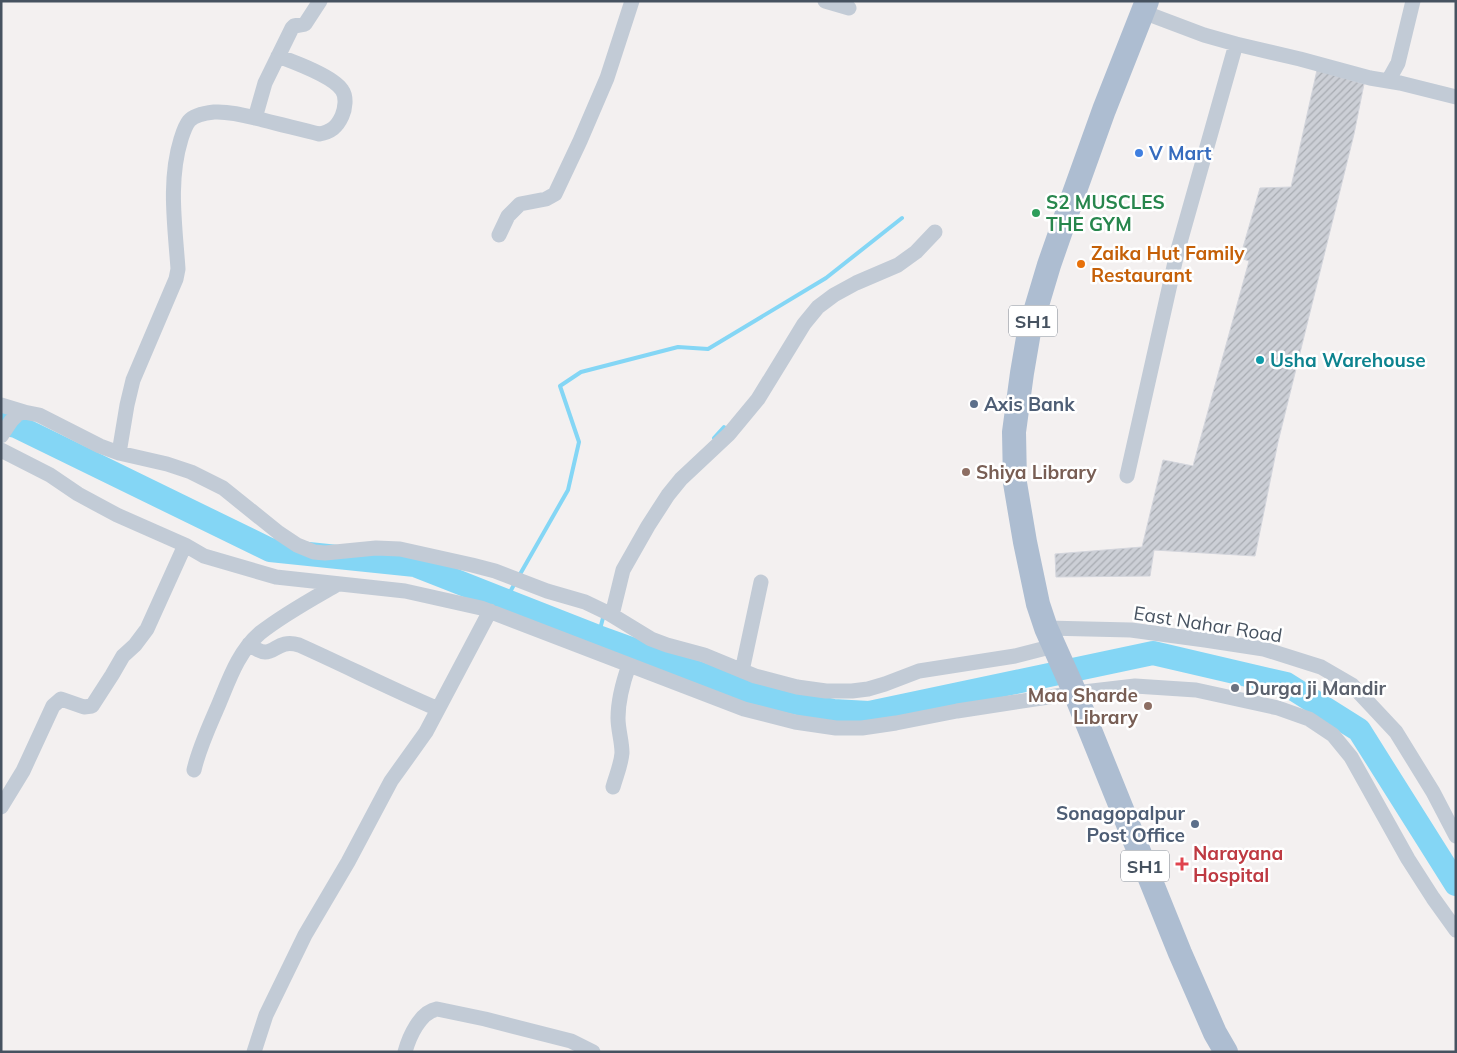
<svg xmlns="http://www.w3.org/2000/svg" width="1457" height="1053" viewBox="0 0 1457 1053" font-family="Mulish,sans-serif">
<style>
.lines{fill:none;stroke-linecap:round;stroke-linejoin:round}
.stream{stroke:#84d6f5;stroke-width:4}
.river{stroke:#84d6f5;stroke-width:24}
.building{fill:url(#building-hatch);stroke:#d3d5dc}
.street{stroke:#c2cbd6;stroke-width:15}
.primary{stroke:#adbdd1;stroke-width:24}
.shop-dot{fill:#3f7fe0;stroke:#fff;stroke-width:2}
.leisure-dot{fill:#2e9e5b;stroke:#fff;stroke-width:2}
.food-dot{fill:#e8710a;stroke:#fff;stroke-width:2}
.culture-dot{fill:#0f9aa8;stroke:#fff;stroke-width:2}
.service-dot{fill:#5c6f8a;stroke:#fff;stroke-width:2}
.education-dot{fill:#8d6e63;stroke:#fff;stroke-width:2}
.worship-dot{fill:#6b7280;stroke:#fff;stroke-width:2}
.health-dot{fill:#e0444e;stroke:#fff;stroke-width:2}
.labels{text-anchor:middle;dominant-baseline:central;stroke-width:5;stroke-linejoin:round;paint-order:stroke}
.shield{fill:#fff;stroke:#7e8690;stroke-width:1}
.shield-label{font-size:18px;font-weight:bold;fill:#465260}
.shop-label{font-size:19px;font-weight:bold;fill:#366cbe;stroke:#fff;text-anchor:start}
.leisure-label{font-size:19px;font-weight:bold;fill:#27864d;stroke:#fff;text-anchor:start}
.food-label{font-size:19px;font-weight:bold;fill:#c56008;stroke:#fff;text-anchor:start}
.culture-label{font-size:19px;font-weight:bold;fill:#0d838f;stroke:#fff;text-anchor:start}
.service-label{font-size:19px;font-weight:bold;fill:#4e5e75;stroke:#fff;text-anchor:start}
.education-label{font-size:19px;font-weight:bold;fill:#785e54;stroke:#fff;text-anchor:start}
.street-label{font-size:19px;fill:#465260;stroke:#fff}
.worship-label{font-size:19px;font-weight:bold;fill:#5b616d;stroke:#fff;text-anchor:start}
.health-label{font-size:19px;font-weight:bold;fill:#be3a42;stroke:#fff;text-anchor:start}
</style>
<defs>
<pattern id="building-hatch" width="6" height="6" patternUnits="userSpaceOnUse" patternTransform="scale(1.25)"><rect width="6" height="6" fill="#cccfd6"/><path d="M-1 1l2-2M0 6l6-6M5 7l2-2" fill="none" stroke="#a7abb1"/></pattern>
</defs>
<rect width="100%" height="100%" fill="#f3f0f0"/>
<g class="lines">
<path class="stream" d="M714,438L724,427
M519,576L568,490L579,442L560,386L581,372L678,347L708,349L826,278L902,218
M505,601L515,583
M598,637L604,614"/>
<path class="river" d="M1,423L16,426L270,550L415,565L598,637L753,693L833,711L869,713L1153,653L1286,684L1359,730L1456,884"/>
</g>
<path class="building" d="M1317,70L1364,84L1354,134L1278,442L1255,556L1154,550L1150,576L1056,577L1055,554L1142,547L1163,460L1193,466L1249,261L1240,258L1260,188L1291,187Z"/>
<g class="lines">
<path class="street" d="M825,1L849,8
M1143,12L1204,35L1236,44L1300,59L1370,78L1400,83L1456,97
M1388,81L1398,63L1413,1
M255,118L265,83L292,28L294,26L305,24L320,1
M499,235L508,216L520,204L546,199L555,194L580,141L607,78L632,1
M1,405L24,412
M1,436L11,421L18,414L24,412L39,415L100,446L119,453L167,464L191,472L223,488L279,533L297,545L314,552L325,553L376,548L400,549L472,565L495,571L547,591L585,602L610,614L651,639L667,645L704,655L755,676L797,687L826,691H852L868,689L885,684L919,671L1015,656L1054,646
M1,450L50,475L78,494L117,515L185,545L204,556L276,577L405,591L481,608L744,709L795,722L836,728H862L896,723L957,711L1075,693L1135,686L1196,690L1278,708L1309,719L1333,735L1351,757L1408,859L1433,898L1456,930
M119,453L127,405L133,380L176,279L178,269C175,225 168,181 181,139C183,133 185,126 189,121C194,115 205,113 214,112C230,111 247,116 263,120C282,125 300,129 319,134C331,132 337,127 342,116C345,109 347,97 342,90C333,76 294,62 278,56
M1127,476L1177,253L1236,44
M612,615L623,570L648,526L668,495L681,479L729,434L758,399L804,324L818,307L834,295L856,283L898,265L916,252L935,232
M1046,628L1131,630L1205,640L1264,649L1321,667L1352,685L1396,732L1433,792L1456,836
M249,644C275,665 272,637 299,645C346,666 391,689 438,709
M742,671L761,582
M194,770C199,748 209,727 218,706C229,680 238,652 260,633C284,614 312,599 338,584
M613,787C616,776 621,765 622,753C622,741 618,730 618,718C618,700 623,682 629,665
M1,807L23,771L53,706L61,699L84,707L92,706L112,675L123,656L135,645L147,629L185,545
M254,1052L266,1015L305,935L348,862L391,781L426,732L490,611
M405,1052C409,1037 420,1012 437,1009L485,1019L571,1041L593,1052"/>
<path class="primary" d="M1147,1L1104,110L1072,199L1049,265L1029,332L1022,373L1014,432L1015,483L1025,542L1038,604L1046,628L1075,693L1180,953L1215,1033L1226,1052"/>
</g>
<circle class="shop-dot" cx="1139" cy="153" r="5"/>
<circle class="leisure-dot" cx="1036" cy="213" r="5"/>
<circle class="food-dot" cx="1081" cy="264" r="5"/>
<circle class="culture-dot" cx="1260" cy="360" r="5"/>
<g class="service-dot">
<circle cx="974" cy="404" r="5"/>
<circle cx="1195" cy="824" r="5"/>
</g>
<g class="education-dot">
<circle cx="966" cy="472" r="5"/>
<circle cx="1148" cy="706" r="5"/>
</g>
<circle class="worship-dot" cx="1235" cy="688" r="5"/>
<path class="health-dot" d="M1179.5 856.5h5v5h5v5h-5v5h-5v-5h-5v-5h5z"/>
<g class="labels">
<g class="shield">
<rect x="1009" y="305.5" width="48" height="31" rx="4"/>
<rect x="1121" y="850.5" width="48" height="31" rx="4"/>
</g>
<g class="shield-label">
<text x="1033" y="321">SH1</text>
<text x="1145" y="866">SH1</text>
</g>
<g class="shop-label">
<text x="1149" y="153">V Mart</text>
</g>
<g class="leisure-label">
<text x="1046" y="202">S2 MUSCLES<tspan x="1046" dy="22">THE GYM</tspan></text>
</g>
<g class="food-label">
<text x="1091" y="253">Zaika Hut Family<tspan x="1091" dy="22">Restaurant</tspan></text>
</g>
<g class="culture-label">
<text x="1270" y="360">Usha Warehouse</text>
</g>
<g class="service-label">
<text x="984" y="404">Axis Bank</text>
<text x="1185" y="813" text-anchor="end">Sonagopalpur<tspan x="1185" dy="22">Post Office</tspan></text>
</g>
<g class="education-label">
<text x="976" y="472">Shiya Library</text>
<text x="1138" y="695" text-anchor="end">Maa Sharde<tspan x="1138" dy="22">Library</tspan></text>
</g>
<g class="street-label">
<text transform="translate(1208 624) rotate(9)">East Nahar Road</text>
</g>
<g class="worship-label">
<text x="1245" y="688">Durga ji Mandir</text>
</g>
<g class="health-label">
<text x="1193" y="853">Narayana<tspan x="1193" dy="22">Hospital</tspan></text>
</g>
</g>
<rect width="1457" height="1053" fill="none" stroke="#465260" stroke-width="5"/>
</svg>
